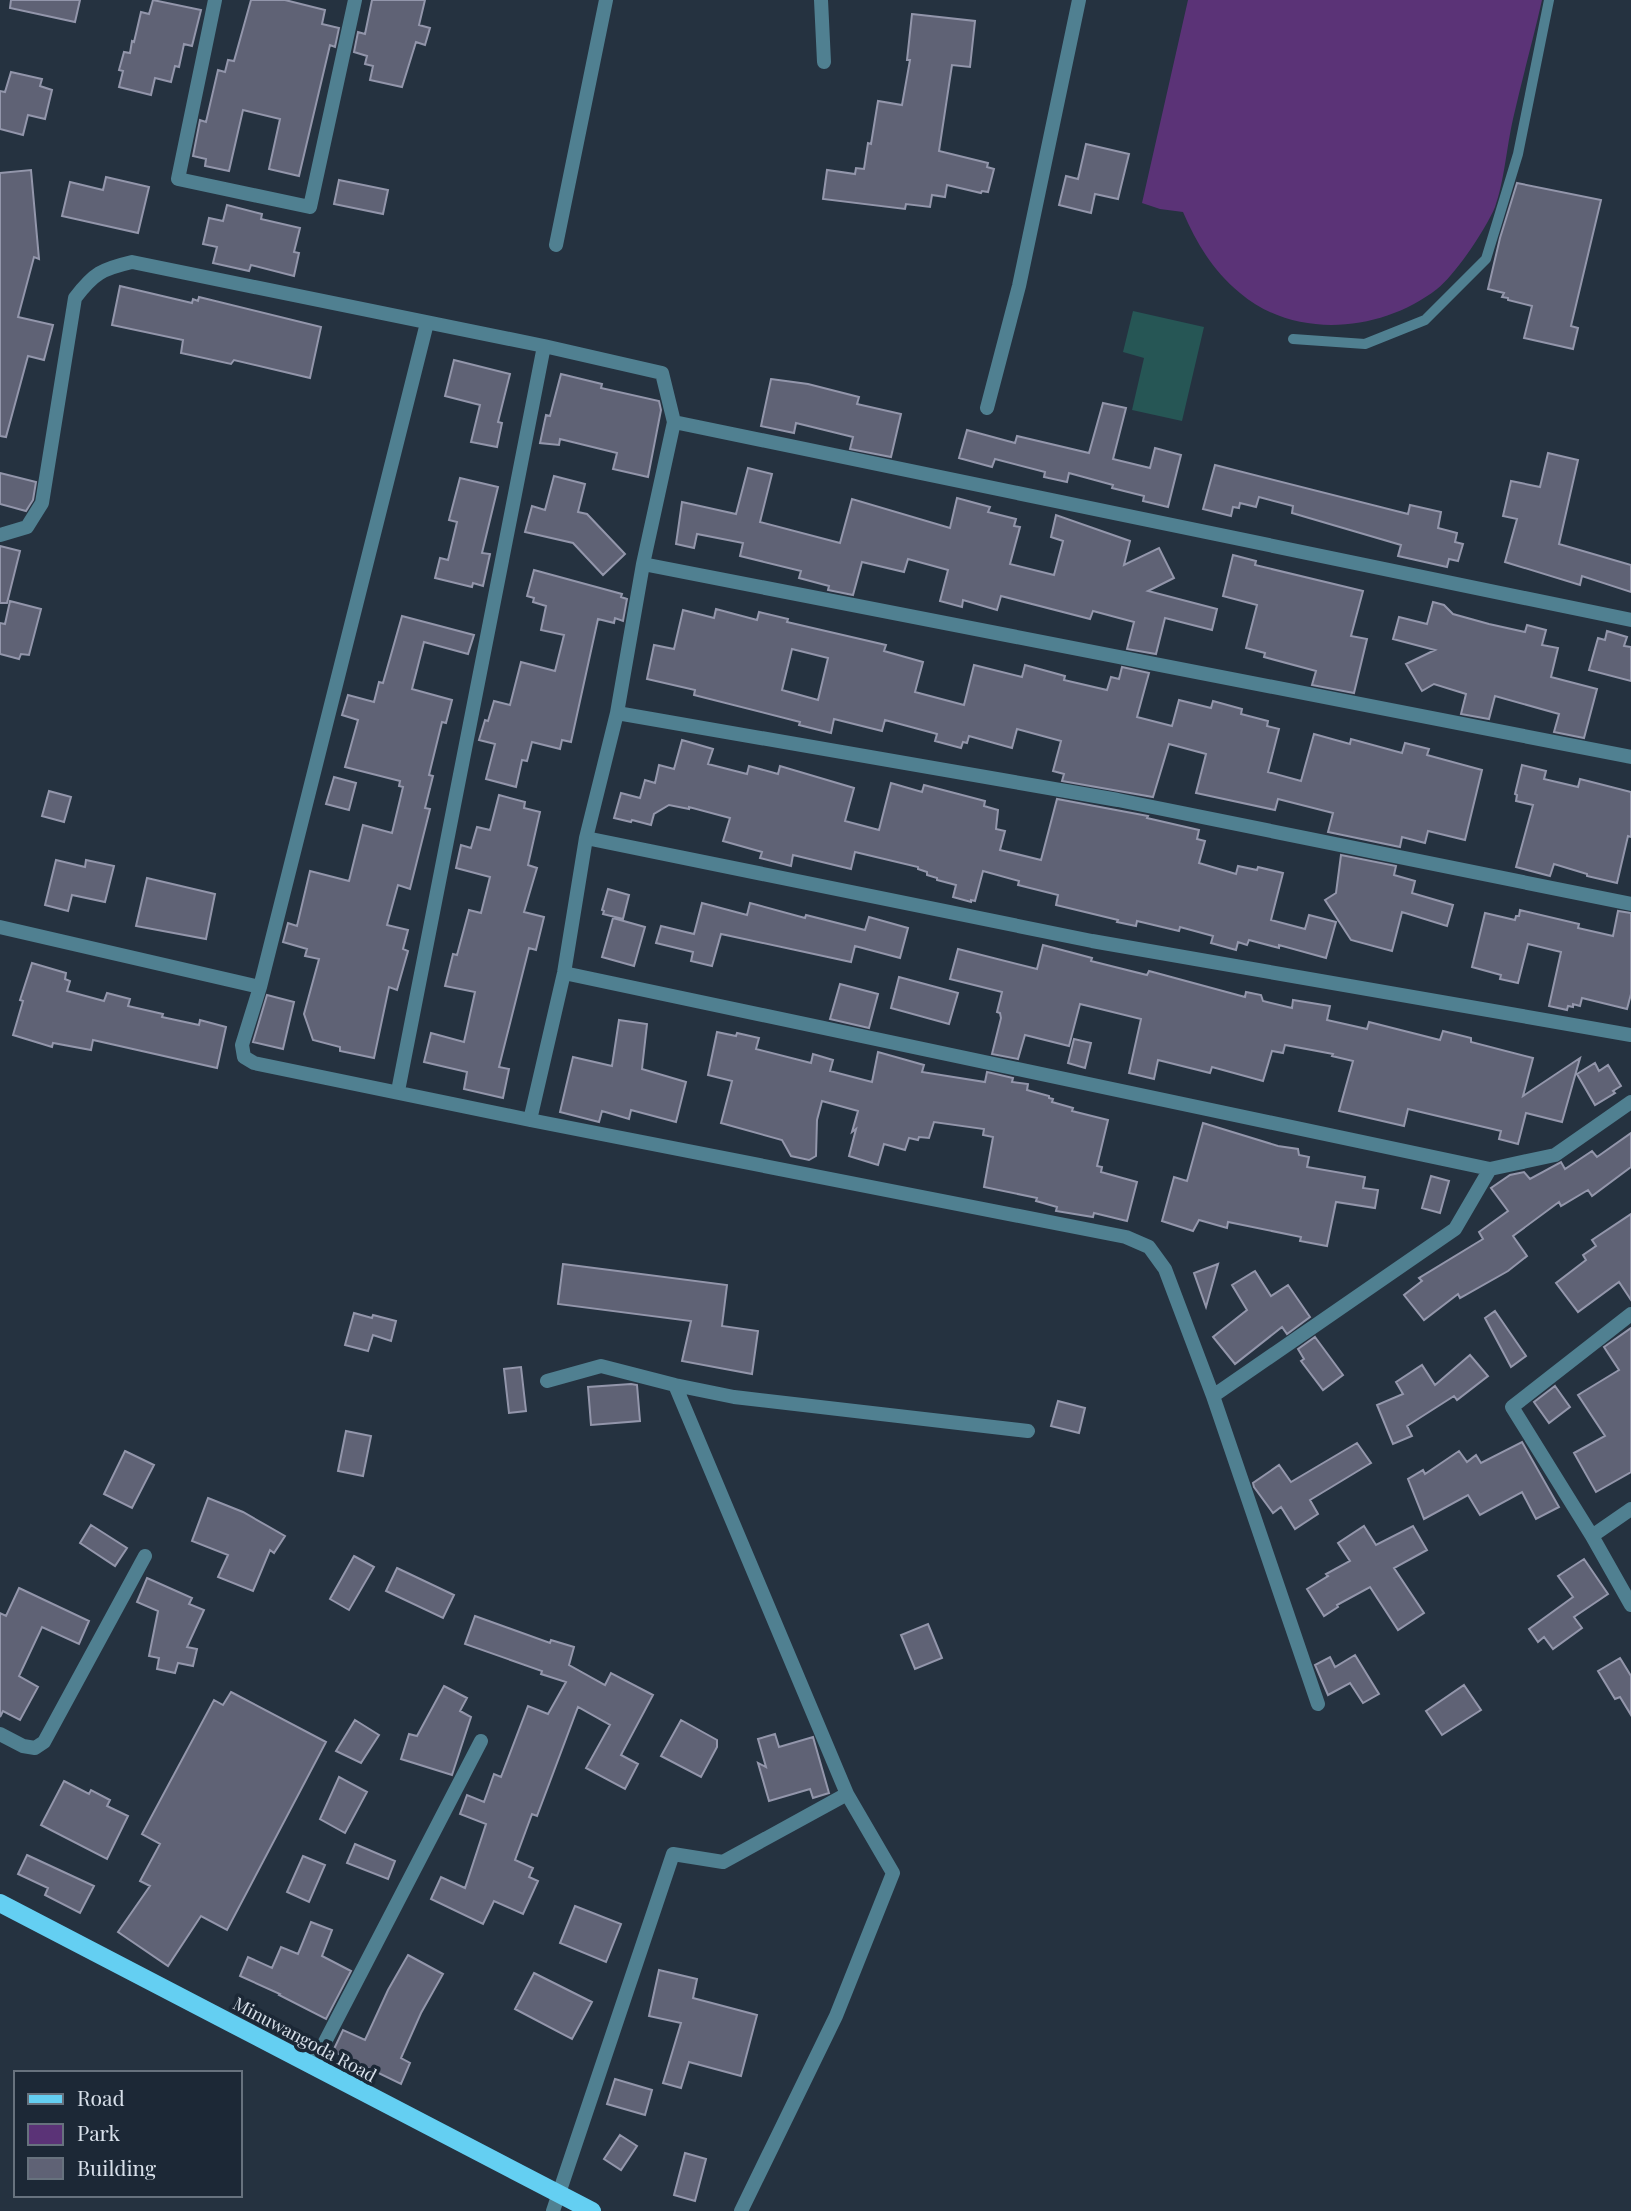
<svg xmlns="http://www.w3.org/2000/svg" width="1631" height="2211" viewBox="0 0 1631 2211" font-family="'Playfair Display',serif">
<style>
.green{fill:#5b3377}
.water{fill:#265655}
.building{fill:#5f6275;stroke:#9396ab;stroke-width:2;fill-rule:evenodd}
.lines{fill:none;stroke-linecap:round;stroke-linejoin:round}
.lane{stroke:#508091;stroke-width:10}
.street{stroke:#508091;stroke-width:14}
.primary{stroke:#64cff2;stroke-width:18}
.labels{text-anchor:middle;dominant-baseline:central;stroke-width:7;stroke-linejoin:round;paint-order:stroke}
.street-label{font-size:18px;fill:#d8e0ea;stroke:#1c2836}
</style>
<rect width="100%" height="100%" fill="#253240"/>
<path class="green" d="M1188,0H1542C1533,40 1522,79 1513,119C1507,145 1504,183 1495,207C1486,229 1455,275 1437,289C1382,332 1295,340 1240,293C1213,271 1197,244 1183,212L1160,209L1142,203Z"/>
<path class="water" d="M1133,311L1204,327L1182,421L1132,410L1144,358L1123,352Z"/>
<path class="building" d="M11,0H80L75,22L10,8Z
M153,0L201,10L192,46L184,44L179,67L175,66L171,82L155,78L151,95L119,87L123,71L119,70L124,52L130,53L132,41L134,42L141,12L149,14Z
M251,0H285L325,10L322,24L339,28L335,47L330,45L299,176L269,169L280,119L243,110L229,171L205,166L206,159L193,156L200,120L206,122L218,70L225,72L228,60L234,61Z
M372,0H425L419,25L430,28L425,45L416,42L402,87L370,80L373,66L365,64L367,56L354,52L358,32L365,34Z
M912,14L975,21L970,67L952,65L939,151L988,163L987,167L994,169L988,192L982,191L981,193L947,185L945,197L932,195L930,207L906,204L905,209L823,199L827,170L855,174L856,168L864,169L868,143L871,144L878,101L902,105L910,60H907Z
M11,72L42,79L40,86L52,90L45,119L28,115L23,135L0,129V91L5,92Z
M1086,144L1129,154L1118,199L1095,194L1091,213L1059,205L1066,176L1078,179Z
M31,170L39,259L34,257L18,317L53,325L44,360L28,356L6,437L0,436V173Z
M106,177L149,187L138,233L62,216L70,182L103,190Z
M339,180L388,190L383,214L334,204Z
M1517,183L1601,200L1571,326L1578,328L1573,349L1524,338L1532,306L1508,300V298L1502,297L1504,293L1488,289L1500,238Z
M227,205L262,214L261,219L300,228L294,252L299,253L294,276L251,265L249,271L213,263L217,247L203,244L209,218L223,221Z
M120,286L192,303L193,299L198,301L199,297L321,327L310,378L234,360L231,364L181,353L183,340L112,325Z
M454,360L510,374L498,422L502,423L497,447L471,442L480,405L445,396Z
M561,374L602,384L601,388L659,401L661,410L648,477L613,469L617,453L560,439L559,445L540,443L546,415L550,416Z
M771,379L808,384L859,397L857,404L901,414L891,457L850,449L853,437L796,423L794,433L761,426Z
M1103,403L1126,408L1113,459L1150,468L1155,448L1181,455L1168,507L1143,501L1144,496L1112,488L1113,485L1069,473L1067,482L1044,477L1045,472L995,459L992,467L959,458L967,430L1015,443L1017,436L1089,453Z
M1548,453L1578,460L1559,544L1631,565V592L1582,576L1580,585L1505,562L1517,519L1503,516L1511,481L1540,487Z
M1215,465L1408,514L1410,505L1441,512L1438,528L1457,533L1455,542L1463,544L1458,561L1449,559L1447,567L1398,556L1401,545L1292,513L1293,506L1259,497L1256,507L1240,503L1239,508L1233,507L1231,516L1203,509Z
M748,468L772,474L760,522L840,543L852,499L950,528L957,498L990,507L988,512L1016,519L1014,526L1020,527L1010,564L1054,575L1063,541L1051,537L1056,515L1130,541L1124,565L1159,548L1174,578L1148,591L1217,609L1212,630L1165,618L1156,654L1127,649L1134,622L1093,611L1090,619L1001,596L997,610L963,600L962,607L940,601L948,570L908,559L904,572L862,562L853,595L828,590L829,586L799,578L801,571L740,556L743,543L697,534L694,548L676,544L682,502L736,514Z
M0,473L36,482L33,500L26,511L0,504Z
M554,476L585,484L578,512L587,514L625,554L603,575L573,543L525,532L532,506L545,510Z
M460,478L498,487L482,553L490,554L483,586L473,583L472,587L435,578L440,558L448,560L457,522L449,520Z
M0,546L20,551L7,603H0Z
M1233,555L1256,561L1255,565L1363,591L1351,636L1367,639L1354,693L1312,685L1316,671L1264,657L1265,653L1246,648L1257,605L1223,596Z
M534,570L622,594L621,597L627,599L623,621L615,618L614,623L598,619L571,742L562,740L560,749L532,742L527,761L522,760L516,787L486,779L495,744L479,740L485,720L488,721L494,701L510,705L521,662L555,671L564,635L541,630L546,606L533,602L534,598L527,596Z
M10,601L41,609L29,655L21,654L19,659L0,654V623L5,624Z
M1433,602L1444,605L1453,614L1489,624L1525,632L1527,625L1546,630L1542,645L1558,648L1551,677L1597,689L1584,738L1554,732L1559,714L1495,696L1489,719L1461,714L1466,694L1434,684L1422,691L1406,664L1435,650L1393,639L1399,617L1427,624Z
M716,609L757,620L759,612L788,619L787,622L886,645L884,651L923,662L915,692L964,705L974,665L1022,677L1025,665L1065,676L1064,680L1107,690L1111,677L1119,679L1122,667L1149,673L1137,717L1172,726L1179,700L1211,708L1213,701L1242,709L1241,714L1268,721L1267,726L1279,729L1268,772L1301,781L1314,734L1350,744L1351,739L1402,753L1405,743L1429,749L1427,755L1482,770L1465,840L1428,831L1425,843L1402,837L1400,847L1328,832L1333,813L1278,799L1275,810L1196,793L1206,754L1169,744L1153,797L1062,781L1064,774L1053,771L1061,741L1017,729L1012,748L969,736L967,743L963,742L961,748L935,741L937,734L885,720L882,731L834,719L831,733L799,725L800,722L694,695L695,690L647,679L654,645L674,649L683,610L714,618ZM792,649L828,658L818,700L782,690Z
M402,616L474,635L468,654L424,642L412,689L452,700L446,723L442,722L429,775L433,776L425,808L430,809L410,889L398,885L387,925L408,930L403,949L408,951L397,990L389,987L374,1058L340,1051V1047L313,1040L304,1014L319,959L305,956L307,949L283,942L288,923L297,926L310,871L349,881L363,825L392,833L403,787L399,786L400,781L345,767L358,720L342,715L348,695L374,702L379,682L383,683Z
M1607,631L1627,637L1624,646L1631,647V681L1589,670L1598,638L1605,640Z
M682,740L713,749L708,764L747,774L749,766L778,774L780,766L854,788L845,821L879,830L891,783L922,792L924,785L985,801L984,806L998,810L996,829L1005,831L1000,850L1041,860L1057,799L1148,816L1147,818L1199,830L1197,839L1205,841L1199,863L1236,874L1238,866L1257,870L1258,867L1283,873L1271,920L1305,929L1309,915L1336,922L1326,958L1279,945V948L1249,940L1247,945L1238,942L1236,950L1211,943L1213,936L1180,927L1179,931L1137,921L1136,926L1117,922L1118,920L1056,905L1058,895L1018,885L1019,881L983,871L975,901L971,900V902L953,897L956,885L937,880V878L927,875V872L918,869V867L855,852L851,869L793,855L791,866L760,858L762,852L723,841L730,818L689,807V809L669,805L654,814L651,825L632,820L631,822L614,818L621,793L640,798L645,780L655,783L659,765L674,769Z
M1522,765L1546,771L1544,779L1578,787L1580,779L1631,792V837L1628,836L1617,883L1587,876V874L1554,864L1550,876L1516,867L1533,805L1516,801L1517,795L1515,794Z
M334,777L356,783L349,810L326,804Z
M49,791L71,797L64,822L42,816Z
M499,795L525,802L524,808L540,812L528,865L537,868L524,912L544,917L536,950L529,948L499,1067L509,1069L503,1098L464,1089L467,1072L424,1062L431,1033L464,1042L475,992L445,986L453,954L457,955L469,910L481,913L490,877L456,868L461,845L471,848L477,827L490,830Z
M1341,855L1396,866L1394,875L1415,881L1412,893L1453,905L1447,926L1402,912L1392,951L1351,940L1325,900L1336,893Z
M56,860L85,867L86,860L114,866L105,902L72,895L68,911L45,905Z
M147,878L215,894L206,939L136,926Z
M608,889L629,895L623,919L603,914L604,911L602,910Z
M702,903L747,915L750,903L805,918L806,915L865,930L869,917L908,928L900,958L855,946L851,962L721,934L712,966L691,961L693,952L656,943L661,926L694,934Z
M1520,910L1579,924L1578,928L1613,936L1618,911L1631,913V994L1627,1009L1582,998L1580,1006L1573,1004V1007L1568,1006L1567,1010L1549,1006L1561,952L1528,944L1518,983L1500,979L1501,975L1472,967L1485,913L1515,920L1516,916H1519Z
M613,918L645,927L634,966L602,957Z
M1043,945L1092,958L1091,961L1147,975L1149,971L1245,997L1246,992L1261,995L1263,1001L1292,1008L1293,1000L1330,1006L1327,1020L1367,1029L1369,1022L1440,1040L1443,1031L1471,1038V1042L1533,1058L1523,1096L1580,1058L1562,1122L1526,1113L1518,1144L1499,1139L1501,1131L1408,1109L1404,1126L1339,1111L1353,1061L1332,1056L1333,1054L1285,1045L1283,1053L1272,1051L1263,1081L1212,1067L1210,1073L1158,1060L1154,1079L1129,1073L1141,1019L1080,1004L1069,1046L1025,1035L1018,1059L992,1054L1001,1018L1000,1013L997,1012L1002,992L950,979L958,949L1037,969Z
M32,963L66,973L65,979L70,981L67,991L104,1001L107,993L130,999L128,1006L163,1014L162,1017L199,1025L200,1020L226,1027L217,1068L93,1040L91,1050L53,1043L52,1047L13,1035L23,1001L20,1000Z
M899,977L958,993L949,1024L891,1008Z
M840,984L878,994L869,1028L830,1019Z
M267,995L294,1002L283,1049L253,1042Z
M619,1020L647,1024L642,1069L686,1082L676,1122L631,1110L629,1119L602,1111L599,1122L560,1112L573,1057L612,1066Z
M717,1032L736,1036L737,1033L759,1038L756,1049L811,1063L813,1054L833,1060L830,1071L872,1082L878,1052L924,1065L922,1072L985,1082L987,1072L1013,1078L1012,1082L1028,1084L1027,1090L1049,1096V1098L1053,1099L1052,1102L1073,1108L1072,1111L1108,1120L1097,1166L1102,1167L1101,1172L1137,1182L1127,1221L1094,1213L1093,1217L1056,1211L1057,1207L1036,1201L1037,1198L984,1187L993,1137L983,1135L984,1129L934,1122L929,1138L919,1137L918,1140L909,1138L905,1150L884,1144L878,1165L849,1156L856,1129L852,1132L858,1111L822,1101L817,1120L816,1156L809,1160L791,1156L782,1140L721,1123L732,1081L708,1075Z
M1074,1039L1091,1043L1085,1068L1068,1063Z
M1595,1063L1599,1071L1608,1065L1621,1086L1613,1091L1615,1093L1595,1105L1577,1074Z
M1203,1123L1278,1146L1298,1149L1299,1155L1309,1157L1307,1167L1365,1177L1363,1188L1378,1190L1375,1208L1336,1202L1327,1246L1300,1241L1301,1237L1228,1222L1227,1228L1199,1220L1193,1231L1162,1221L1174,1177L1187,1181Z
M1631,1133V1167L1592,1196L1588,1190L1561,1206L1559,1202L1513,1236L1527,1256L1508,1271L1460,1298L1458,1294L1424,1320L1404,1295L1422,1281L1419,1278L1483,1239L1479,1232L1508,1211L1491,1188L1510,1175L1524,1172L1530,1179L1561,1162L1565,1169L1592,1151L1597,1157Z
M1431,1176L1449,1181L1440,1213L1422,1208Z
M1631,1214V1300L1619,1282L1578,1312L1556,1283L1586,1260L1583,1255L1596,1246L1592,1240Z
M563,1264L727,1285L722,1326L758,1331L752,1374L682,1361L691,1321L558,1304Z
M1218,1264L1206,1307L1194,1273Z
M1255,1271L1271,1296L1288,1285L1310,1317L1287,1334L1282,1327L1235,1364L1213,1337L1247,1310L1232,1285Z
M1495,1311L1526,1356L1511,1367L1485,1318Z
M354,1313L372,1318L373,1315L396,1321L391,1341L373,1335L368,1351L345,1345Z
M1631,1328V1472L1596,1492L1574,1453L1605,1436L1578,1395L1619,1370L1604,1347Z
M1315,1337L1343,1375L1323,1390L1301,1361L1304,1359L1298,1349Z
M1470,1355L1488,1376L1457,1400L1454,1396L1407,1426L1412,1436L1393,1444L1377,1405L1403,1394L1396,1382L1422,1365L1435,1385Z
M521,1367L526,1411L509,1413L504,1369Z
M631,1384L637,1385L640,1421L591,1425L588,1387Z
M1555,1386L1570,1407L1549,1423L1534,1402Z
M1058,1401L1085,1408L1079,1433L1051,1426Z
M346,1431L371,1436L363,1476L338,1471Z
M1522,1442L1559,1507L1536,1519L1522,1492L1480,1515L1468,1495L1424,1519L1408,1479L1423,1470L1425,1474L1459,1451L1467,1462L1476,1455L1481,1463Z
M1357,1443L1371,1463L1310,1500L1318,1514L1295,1529L1281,1507L1273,1513L1254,1487L1253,1483L1279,1465L1291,1482Z
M125,1451L154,1465L132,1508L104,1494Z
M208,1498L243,1512L285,1536L274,1553L270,1550L253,1591L218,1577L228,1555L192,1541Z
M91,1525L127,1548L115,1566L80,1543Z
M1364,1526L1376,1545L1413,1526L1427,1550L1394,1568L1424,1613L1398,1630L1370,1587L1337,1605L1338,1607L1324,1616L1307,1589L1328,1576L1326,1574L1350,1561L1338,1543Z
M354,1556L374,1567L349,1610L330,1599Z
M1584,1559L1608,1594L1574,1617L1582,1628L1553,1649L1544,1637L1538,1642L1529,1629L1573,1597L1558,1576Z
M397,1568L454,1595L443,1618L386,1591Z
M147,1578L192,1598L189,1604L204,1610L187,1647L197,1649L193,1666L178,1663L175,1673L157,1669L159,1658L149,1656L158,1611L137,1602Z
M19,1588L89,1621L79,1644L42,1627L19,1676L38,1687L20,1720L3,1711L0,1717V1613L6,1616Z
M475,1616L550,1643L551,1640L574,1647L569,1665L605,1685L611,1673L653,1695L621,1755L638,1764L625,1789L586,1768L610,1725L578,1707L537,1816L532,1814L515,1860L533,1868L529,1877L538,1881L523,1914L494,1901L483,1924L431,1899L441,1877L465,1888L486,1824L460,1814L467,1795L484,1802L494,1774L501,1777L528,1706L548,1714L566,1682L541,1674L542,1671L465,1644Z
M928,1624L942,1658L915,1669L901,1635Z
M1355,1655L1379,1694L1363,1703L1350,1683L1328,1695L1315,1665L1330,1657L1335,1667Z
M1620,1658L1631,1676V1715L1620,1697L1615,1699L1598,1671Z
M1464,1685L1481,1710L1442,1735L1426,1711Z
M444,1686L467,1698L460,1711L471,1717L452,1775L401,1759L409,1734L417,1736Z
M231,1692L326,1742L227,1930L201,1916L168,1966L118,1932L150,1886L140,1881L160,1844L142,1834L214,1700L223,1705Z
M355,1720L379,1735L361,1763L336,1751Z
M681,1720L717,1740V1747L701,1777L661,1756Z
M775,1734L779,1747L813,1737L829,1793L813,1798L810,1789L769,1801L758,1763L766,1767L758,1739Z
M339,1777L367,1792L345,1833L320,1819Z
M64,1781L89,1794L91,1790L110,1800L107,1806L128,1816L107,1859L41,1825Z
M355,1844L395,1861L388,1879L347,1863Z
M27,1855L94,1886L80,1913L45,1895L48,1888L18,1874Z
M303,1856L325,1865L309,1902L287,1892Z
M575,1906L621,1924L606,1962L560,1943Z
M311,1922L332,1930L322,1956L351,1971L326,2019L279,1995L280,1994L240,1976L248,1957L272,1968L281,1947L298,1954Z
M408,1955L443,1974L421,2013L401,2058L410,2063L401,2084L333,2051L343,2030L365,2040L388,1990Z
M659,1970L697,1979L693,1998L757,2015L741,2076L689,2062L681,2088L663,2083L681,2023L649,2016Z
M534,1973L592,2002L572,2039L515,2009Z
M615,2079L652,2090L645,2115L607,2104Z
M620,2135L637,2146L621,2170L604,2159Z
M685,2153L706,2159L695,2201L674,2195Z"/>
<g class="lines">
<path class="lane" d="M1293,339L1365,344L1425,320L1486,259L1518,154L1549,0"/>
<path class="street" d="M215,0L178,179L310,207L355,0
M821,0L824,62
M556,245L606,0
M427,323L260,987L242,1045L244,1057L254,1063L530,1120L1126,1237L1149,1247L1165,1269L1213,1396L1318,1704
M987,408L1019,286L1079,0
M0,535L27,527L42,503L75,298C94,273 102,269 132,262L544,346L662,373L674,422L1631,620
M643,564L1631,757
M617,713L1118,800L1631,904
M586,838L1092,941L1631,1035
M0,927L260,987
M564,973L1490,1169
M398,1091L544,346
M530,1120L564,973L586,838L617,713L643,564L674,422
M1631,1314L1512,1407L1592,1536L1631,1605
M547,1381L601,1366L675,1385L734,1397L1028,1431
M675,1385L847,1794L893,1873L836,2016L741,2211
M1213,1396L1455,1229L1490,1169L1555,1155L1631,1102
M1592,1536L1631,1509
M0,1734L23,1746L35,1748L44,1742L145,1556
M312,2067L481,1741
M553,2211L673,1854L723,1862L847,1794"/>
<path class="primary" d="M0,1903L592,2211"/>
</g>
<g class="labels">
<g class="street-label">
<text transform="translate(305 2039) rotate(28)">Minuwangoda Road</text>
</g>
</g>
<rect x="14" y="2071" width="228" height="126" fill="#1c2836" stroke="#67727e" stroke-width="2"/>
<rect x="28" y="2094" width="35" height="10" fill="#64cff2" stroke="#67727e" stroke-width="2"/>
<text x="77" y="2106" font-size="21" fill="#d8e0ea">Road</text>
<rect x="28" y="2124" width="35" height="21" fill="#5b3377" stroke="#67727e" stroke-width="2"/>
<text x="77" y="2141" font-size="21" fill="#d8e0ea">Park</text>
<rect x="28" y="2158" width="35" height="21" fill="#5f6275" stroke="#67727e" stroke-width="2"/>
<text x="77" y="2176" font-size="21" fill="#d8e0ea">Building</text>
</svg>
